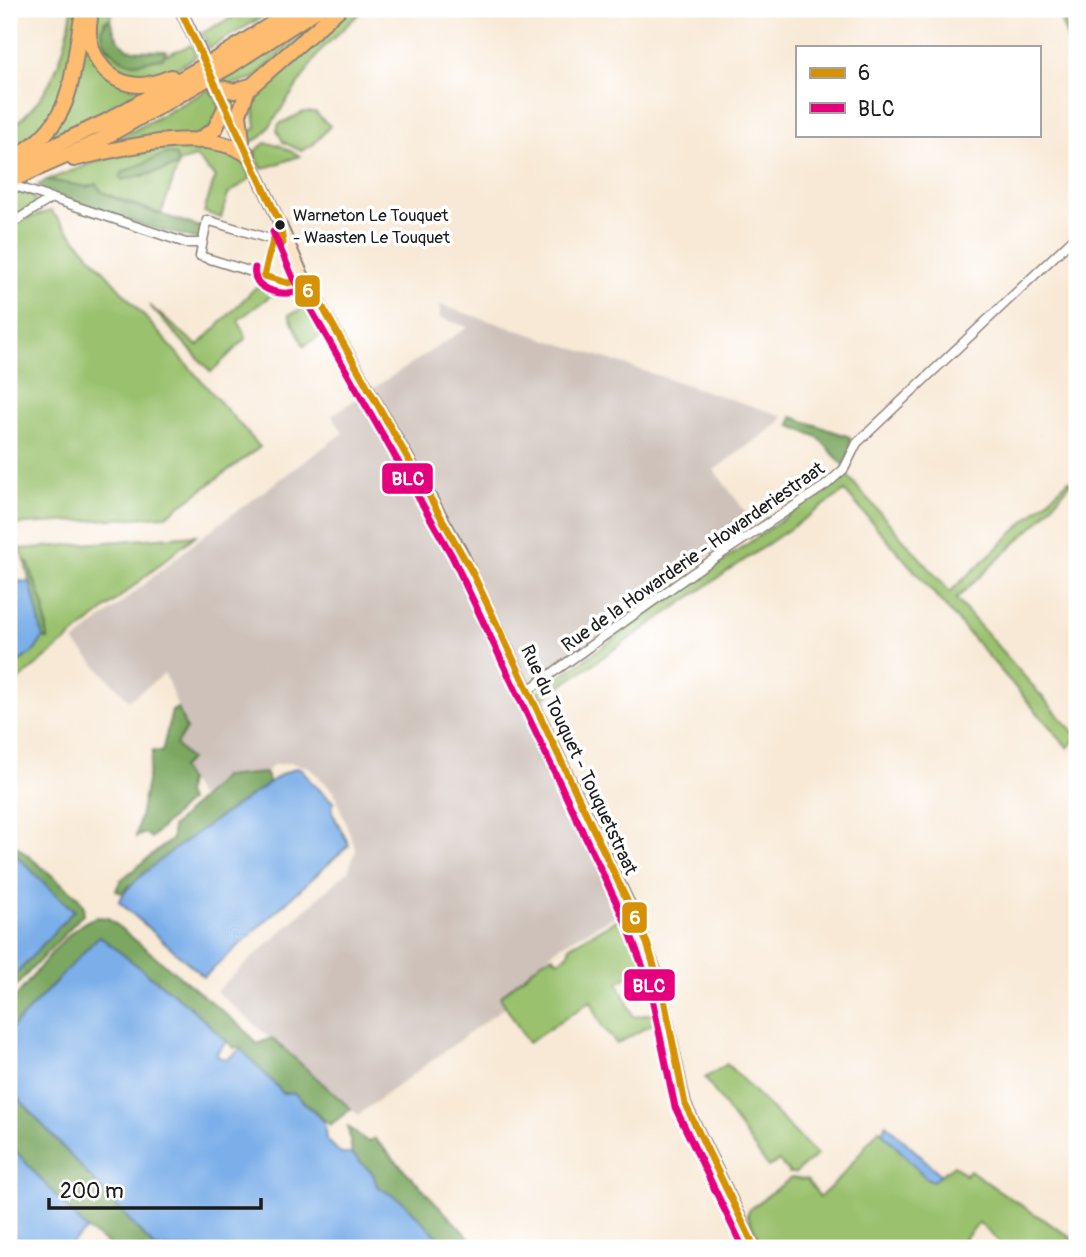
<svg xmlns="http://www.w3.org/2000/svg" width="1086" height="1257" viewBox="0 0 1086 1257" font-family="Pangolin,sans-serif">
<style>
.industrial{fill:#cec1ba}
.green{fill:#9ac16d;stroke:#5b6e44;stroke-width:2}
.forest{fill:#7ba760;stroke:#4c623e;stroke-width:2}
.water{fill:#7cafe9;stroke:#4c6682;stroke-width:2}
.lines{fill:none;stroke-linecap:round;stroke-linejoin:round}
.street-casing{stroke:#8a8279;stroke-width:11}
.secondary-casing{stroke:#8a8279;stroke-width:14}
.highway-casing{stroke:#8a8279;stroke-width:18}
.street{stroke:#fff;stroke-width:8}
.secondary{stroke:#fee4c5;stroke-width:10}
.highway{stroke:#fdbc6f;stroke-width:14}
.highway-bridge-casing{stroke:#8a8279;stroke-width:18;stroke-linecap:butt}
.highway-bridge{stroke:#fdbc6f;stroke-width:14}
.bus-1-casing{stroke:#fff;stroke-width:12}
.bus-2-casing{stroke:#fff;stroke-width:12}
.bus-1{stroke:#d69104;stroke-width:7}
.bus-2{stroke:#e5007d;stroke-width:7}
.bus-dot{fill:#1c1c1c;stroke:#fff;stroke-width:2.5}
.labels{text-anchor:middle;dominant-baseline:central;stroke-width:7;stroke-linejoin:round;paint-order:stroke}
.bus-label{font-size:17px;fill:#1c1c1c;stroke:#fff;text-anchor:start}
.street-label{font-size:19px;fill:#1c1c1c;stroke:#fff}
.line-badge{stroke:#fff;stroke-width:2.5}
.badge-label{font-size:19px;text-anchor:middle;font-weight:bold;fill:#fff}
</style>
<rect width="100%" height="100%" fill="#fff"/>
<filter id="ink" filterUnits="userSpaceOnUse"><feTurbulence type="fractalNoise" baseFrequency=".0143" numOctaves="2"/><feDisplacementMap in="SourceGraphic" scale="14" xChannelSelector="R" yChannelSelector="G"/><feConvolveMatrix kernelMatrix="1 2 1 2 8 2 1 2 1" color-interpolation-filters="sRGB"/></filter>
<filter id="wash" filterUnits="userSpaceOnUse"><feTurbulence type="fractalNoise" baseFrequency=".00686" numOctaves="4" result="noise"/><feDisplacementMap in="SourceGraphic" scale="28" xChannelSelector="R" yChannelSelector="G"/><feGaussianBlur stdDeviation="1.57" result="paint"/><feColorMatrix in="noise" values="0 0 0 0 0 0 0 0 0 0 0 0 0 0 0 0 0 1.4 0 .05"/><feComposite in="paint" operator="in"/></filter>
<g filter="url(#wash)">
<rect width="100%" height="100%" fill="#f8e9d6"/>
<path class="industrial" d="M440,305L783,416L778,424L714,470L754,523L522,689L627,909L560,946L500,996L506,1006L358,1115L216,991L348,871L356,850L334,792L309,767L291,763L273,765L265,773L223,777L199,797L180,768L176,745L186,729L165,674L129,700L74,642L204,535L343,433L332,415L468,327L440,318Z"/>
<path class="green" d="M72,9H80C71,64 67,129 9,155V129C49,100 65,57 72,9Z
M88,9H91L99,67L155,86L32,151L47,139Z
M99,9H113L110,19L104,21L106,48C134,66 162,58 191,45L196,56C177,68 154,85 131,79C101,72 85,35 99,9Z
M248,9H276L209,48L202,33Z
M331,9L254,78L226,86L224,80Z
M346,9H364L321,50L268,129L260,138L251,142L247,133L256,128L252,91Z
M211,88L222,111L205,135L93,153Z
M304,112H315L330,126L313,145L301,151L283,142L277,130L279,124Z
M265,143L279,145L300,156L262,169L254,152Z
M164,147H220L242,156L251,178L228,194L221,218L204,212L215,177L196,157L179,162L167,153L141,177L178,166L161,214L102,192L96,184L88,187L47,180L115,155Z
M21,190L34,196L35,202L32,208L9,222V195Z
M51,211L260,447L166,516L9,525V224Z
M256,287L277,291L238,320L246,338L211,372L149,305L198,346Z
M309,305L317,309L327,331L304,346L289,315Z
M844,472L950,592L1069,480L1071,483L1039,521L956,599L1077,736L1068,748L845,491L540,700L536,694L839,479Z
M196,535L9,688V669L35,650L43,638L48,639L44,606L20,549Z
M628,914L649,962L618,983L634,1017L659,1012L661,1019L617,1044L602,1026L591,1001L528,1043L500,997L542,961L553,956L558,961L568,954L570,946Z
M727,1064L817,1155L795,1173H789L779,1161L768,1167L705,1078Z
M879,1129L933,1181L954,1165L965,1175L970,1170C1004,1196 1042,1217 1077,1242V1248H1006L979,1223L956,1248H939L932,1243L929,1248H763L747,1214L751,1208L791,1178L807,1180L820,1197L840,1178Z"/>
<path class="forest" d="M1056,9H1077V63Z
M110,19C122,59 133,49 166,51L163,58C143,60 132,70 116,55C104,43 103,46 102,27Z
M167,153L176,155L178,166L122,180L120,177L123,172Z
M47,180L88,187L96,184L102,192L126,203L203,228L200,240L142,225L41,190L38,185Z
M792,417L850,437L851,448L844,466L818,437L790,426Z
M28,562L44,606L48,639L43,638L25,563Z
M178,708L186,729L176,745L190,760L181,768L188,780L186,793L189,801L151,838L145,833L136,837L153,751L162,752L172,711Z
M265,773L270,783L148,870L121,893L116,890L121,880L172,839V827L223,777Z
M9,840L78,897L84,907L83,914L14,988L9,982L74,910C49,891 32,869 9,849Z
M97,917L108,918L243,1028L257,1044L272,1038L351,1109L330,1125L294,1093H283L239,1047L234,1048L189,1006L99,936L9,1031V1004C31,982 67,924 97,917Z
M9,1088L155,1248H114L87,1230L9,1144Z
M348,1127L368,1142L374,1138L479,1248H449L403,1202L377,1186L373,1174L352,1154Z"/>
<path class="water" d="M13,581L30,582L43,638L35,650L9,669V587Z
M296,768L302,769L311,782L333,802L332,812L349,845L204,977L119,902C128,874 252,796 282,774Z
M9,849C32,869 49,891 74,910L9,982Z
M99,936L189,1006L227,1042L217,1052L218,1057L227,1059L241,1049L283,1093H294L324,1122L326,1139L341,1154H352L373,1174L377,1186L403,1202L449,1248H155L9,1088V1031Z
M886,1124L941,1175L933,1181L926,1178L882,1132Z
M9,1144L87,1230L66,1248H9Z"/>
</g>
<g filter="url(#ink)">
<g class="lines">
<g class="street-casing">
<path id="street" d="M9,184L186,243H202
M9,225L50,199
M283,243L207,220L200,256L288,283L298,280L301,275
M527,691L694,572L826,485L844,469L857,443L1077,235"/>
</g>
<g class="secondary-casing">
<path id="secondary" d="M180,9L209,69
M216,84L238,133
M247,151C256,174 269,197 278,220C290,249 283,269 310,294
M280,223L302,273L461,551L638,923L659,981L685,1104L755,1248"/>
</g>
<g class="highway-casing">
<path id="highway" d="M90,19C84,50 105,84 139,85C150,85 161,81 171,77
M223,55L295,9
M230,66L318,9
M217,87L234,91L250,86
M197,141L215,129L226,106
M242,141L239,114L248,89L339,9
M17,156C80,118 69,71 84,9
M74,159C121,148 205,125 248,155
M9,167L105,122L193,72
M9,181L95,143L200,83"/>
</g>
<use href="#street" class="street"/>
<use href="#secondary" class="secondary"/>
<use href="#highway" class="highway"/>
<g class="highway-bridge-casing">
<path id="highway-bridge" d="M193,72L223,55
M200,83L230,66"/>
</g>
<use href="#highway-bridge" class="highway-bridge"/>
<g class="bus-1-casing">
<path id="bus-1" d="M180,9L280,223L283,243L273,240L264,276L288,283L298,280L322,306L473,574L647,943L664,999L685,1104L755,1248"/>
</g>
<g class="bus-2-casing">
<path id="bus-2" d="M273,232L293,278L452,556L628,927L649,984L675,1107L743,1248
M255,268C251,288 278,296 295,292L306,305"/>
</g>
<use href="#bus-1" class="bus-1"/>
<use href="#bus-2" class="bus-2"/>
</g>
</g>
<circle class="bus-dot" cx="280" cy="225" r="6"/>
<g class="labels">
<g class="bus-label">
<text x="293" y="215">Warneton Le Touquet<tspan x="293" dy="22">- Waasten Le Touquet</tspan></text>
</g>
<g class="street-label">
<text transform="translate(693 557) rotate(-35)">Rue de la Howarderie - Howarderiestraat</text>
<text transform="translate(579 760) rotate(65)">Rue du Touquet - Touquetstraat</text>
</g>
</g>
<g class="line-badge">
<rect x="294" y="274" width="27" height="34" rx="7" fill="#d69104"/>
<rect x="381" y="462" width="53" height="33" rx="7" fill="#e5007d"/>
<rect x="621" y="901" width="27" height="33" rx="7" fill="#d69104"/>
<rect x="623" y="968" width="53" height="34" rx="7" fill="#e5007d"/>
</g>
<g class="badge-label">
<text x="308" y="297">6</text>
<text x="408" y="485">BLC</text>
<text x="635" y="924">6</text>
<text x="649" y="992">BLC</text>
</g>
<rect width="1086" height="1257" fill="none" stroke="#fff" stroke-width="35"/>
<rect x="796" y="46" width="245" height="91" fill="#ffffff" stroke="#a4a4a4" stroke-width="2"/>
<rect x="810" y="68" width="35" height="10" fill="#d69104" stroke="#a4a4a4" stroke-width="2"/>
<text x="858" y="80" font-size="21" fill="#1c1c1c">6</text>
<rect x="810" y="103" width="35" height="10" fill="#e5007d" stroke="#a4a4a4" stroke-width="2"/>
<text x="858" y="116" font-size="21" fill="#1c1c1c">BLC</text>
<path d="M49 1198v10h212v-10" fill="none" stroke="#1c1c1c" stroke-width="3.5"/>
<text x="60" y="1198" font-size="21" fill="#1c1c1c" stroke="#ffffff" stroke-width="5" paint-order="stroke">200 m</text>
</svg>
